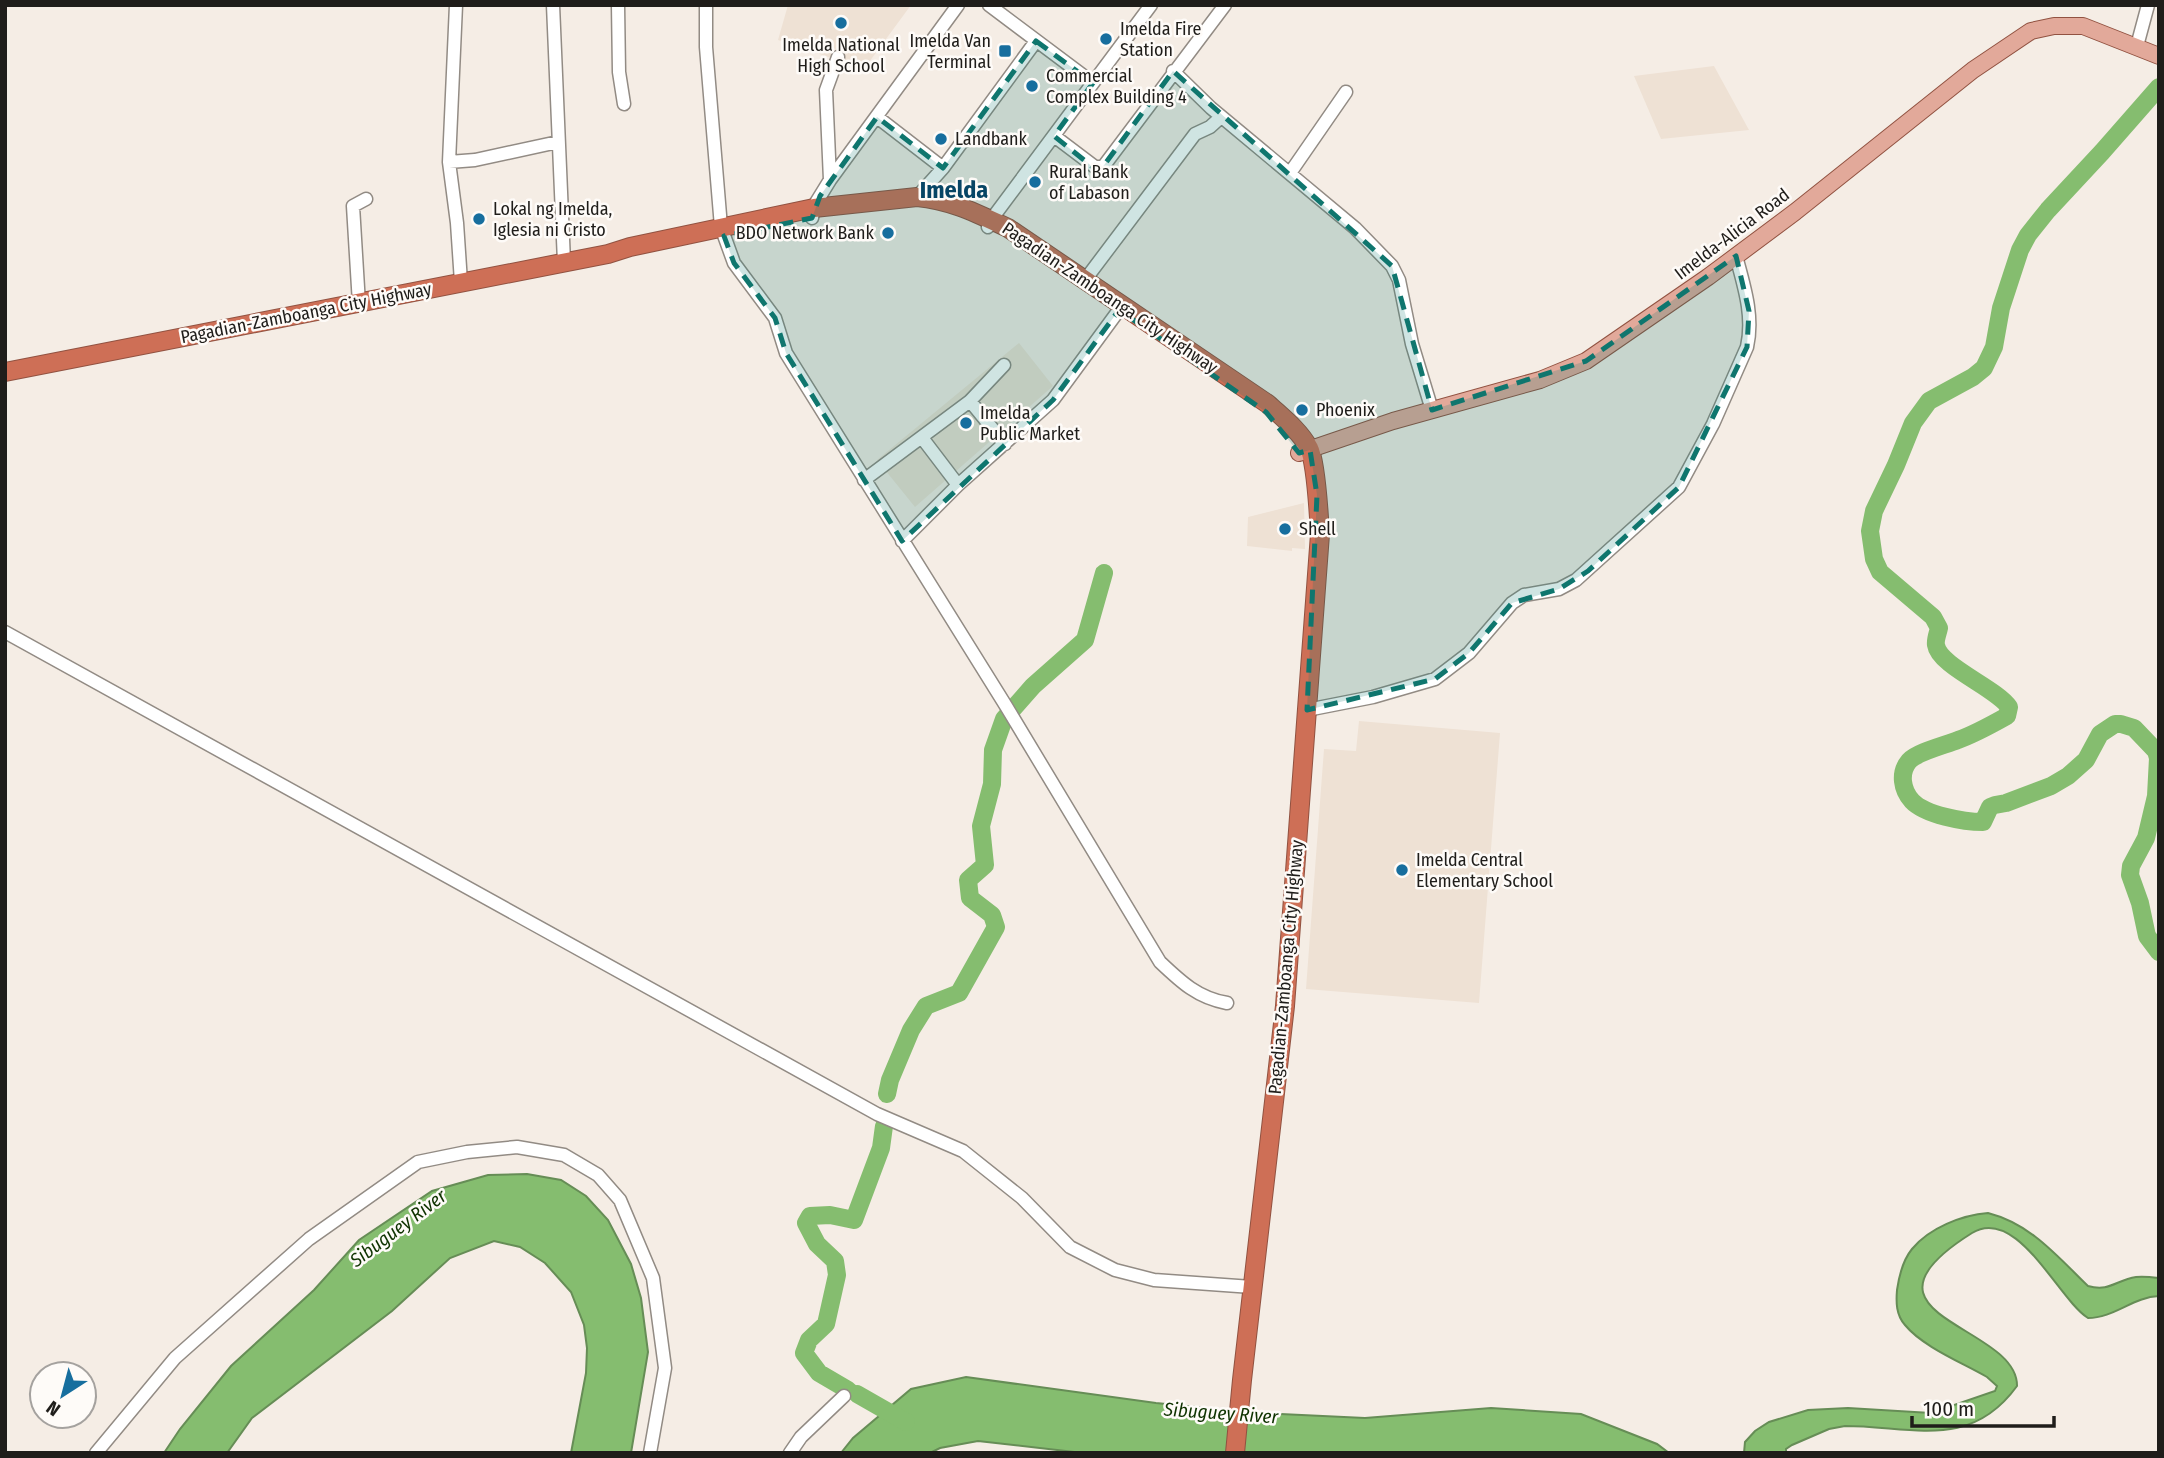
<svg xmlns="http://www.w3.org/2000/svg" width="2164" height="1458" viewBox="0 0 2164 1458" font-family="'Fira Sans Condensed',sans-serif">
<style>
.built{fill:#eee1d4}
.water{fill:#85bd6f;stroke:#668d56;stroke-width:2}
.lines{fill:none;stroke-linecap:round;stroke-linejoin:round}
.river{stroke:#85bd6f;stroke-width:18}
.minor-casing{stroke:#928b84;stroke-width:15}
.major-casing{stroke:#915241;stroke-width:18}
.highway-casing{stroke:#915241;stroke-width:20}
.minor{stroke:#fff;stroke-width:12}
.major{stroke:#e2a99a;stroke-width:16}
.highway{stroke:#ce6f56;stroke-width:18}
.marked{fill:#0f766e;fill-opacity:0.2;stroke:#0f766e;stroke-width:5;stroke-dasharray:14 9;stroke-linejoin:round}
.poi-dot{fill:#176e9e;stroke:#fefbf8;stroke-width:2.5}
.labels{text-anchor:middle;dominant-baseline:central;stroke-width:5;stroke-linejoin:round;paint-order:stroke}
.poi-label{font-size:18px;fill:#1f1d1a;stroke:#fefbf8;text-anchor:start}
.street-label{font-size:18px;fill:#1f1d1a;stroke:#fefbf8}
.water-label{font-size:19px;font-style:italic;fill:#0f3300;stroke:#fefbf8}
.district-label{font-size:24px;font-weight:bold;fill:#074565;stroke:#fefbf8}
</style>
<rect width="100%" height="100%" fill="#f5ede5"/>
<path class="built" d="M788,5H911L864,69L778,40Z
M1714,66L1749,130L1661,139L1634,76Z
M1019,343L1053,386L915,507L877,460Z
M1304,503L1305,549L1292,548V551L1247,546L1248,517Z
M1359,721L1500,733L1479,1003L1306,989L1324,749L1356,751Z"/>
<path class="water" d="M527,1174L561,1180L586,1196L608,1220L631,1264L641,1298L648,1352L631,1453H571L586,1373L587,1348L584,1325L571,1292L545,1263L520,1247L494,1241L450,1258L392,1311L252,1418L227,1453H164L180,1429L231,1366L314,1290L359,1240L432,1191L488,1175Z
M1988,1213C2031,1224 2057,1256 2088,1286C2110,1292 2116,1280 2136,1277C2143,1276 2151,1277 2159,1278V1296C2133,1297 2114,1318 2088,1318C2058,1299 2017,1205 1972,1233C1838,1317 2018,1324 2017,1386C1970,1451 1912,1426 1845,1426L1829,1429L1792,1445L1786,1449V1453H1744L1745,1442L1755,1431L1769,1422L1808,1410L1848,1408L1931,1413L1995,1391L1997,1386L1987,1377C1963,1363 1923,1347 1905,1325C1896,1315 1896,1302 1897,1290C1899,1276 1903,1260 1912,1249C1929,1228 1962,1215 1988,1213Z
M966,1377L1156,1403L1257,1413L1365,1418L1491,1408L1581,1414L1657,1444L1669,1453H1083L978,1441L940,1448L930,1453H841L853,1438L911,1389Z"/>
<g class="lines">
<path class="river" d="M2159,87L2102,152L2048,210L2028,235L2020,250L2001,308L1994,347L1984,368L1973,377L1929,401L1913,423L1896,465L1874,511L1870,531L1874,559L1880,572L1933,617L1939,628C1938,633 1935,640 1936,645C1939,666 1996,688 2009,707L2007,716C1991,725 1975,734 1958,740C1946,745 1917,752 1909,761C1899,773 1902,790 1912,801C1925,815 1964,822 1983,822L1990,807L1995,805L2006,803L2051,786L2068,776L2086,760L2100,734L2115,724H2121L2134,728L2156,751L2158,758L2156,796L2146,838L2131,866L2130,875L2140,903L2147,936L2159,952
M887,1094L890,1080L911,1030L926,1006L959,993L996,927L992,915L970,898L968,880L985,865L981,826L992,784L993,750L1004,719L1033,686L1085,640L1104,573
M848,1390L819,1373L804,1353L809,1340L826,1324L837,1275L835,1261L817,1244L806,1223L810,1216L830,1215L854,1220L881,1148L884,1126
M857,1394L906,1422"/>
<g class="minor-casing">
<path id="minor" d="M456,5L449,162L457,223L461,282
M553,5L564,262
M618,5L619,72L624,104
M706,5V47L721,227L734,263L775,318L786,353L1006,706L1160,962C1181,982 1198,998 1227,1003
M989,5L1093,83
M2137,46L2148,5
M1173,71L1211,108L1355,228L1392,266L1399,280L1412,344L1432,410
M877,117L943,168
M1054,136L1095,167H1103L1225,5
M449,162L475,160L558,142
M1290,173L1346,92
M830,180L826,90L838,57
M917,197L943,168L1036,41
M812,218L814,206L830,180L958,5
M988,227L991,220L1151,5
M1085,280L1195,134L1210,127L1221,117
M359,304L353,206L366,199
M970,401L1005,444
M923,439L958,485L1053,400L1119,310
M864,480L970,401L1004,365
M902,541L958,485
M5,632L877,1114L963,1151L1022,1198L1070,1247L1115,1270L1154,1280L1252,1287
M1307,710L1373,697L1435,679L1469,653L1512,603L1524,595L1559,589L1576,580L1679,487L1713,424L1747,347C1754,316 1744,286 1736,256
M96,1453L175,1358L309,1239L418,1162L467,1152L517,1147L564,1155L598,1175L620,1200L653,1278L665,1368L650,1453
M790,1453L801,1437L844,1396"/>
</g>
<g class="major-casing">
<path id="major" d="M1299,453L1393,421L1540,380L1586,361L1708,277L1795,212L1973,70L2031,31L2054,26H2083L2159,56"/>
</g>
<g class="highway-casing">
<path id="highway" d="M5,372L608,254L630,247L814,208L917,197C951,200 978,214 1008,228L1268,404C1282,417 1299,430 1309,448C1316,462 1319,516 1320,534L1285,1006L1242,1380L1235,1453"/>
</g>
<use href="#minor" class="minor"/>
<use href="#major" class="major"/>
<use href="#highway" class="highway"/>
</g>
<path class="marked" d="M1036,41L1093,83L1054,136L1099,172L1173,71L1392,266L1432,410L1586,361L1736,256L1749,311L1747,347L1679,487L1588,571L1559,589L1512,603L1469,653L1435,679L1307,710L1317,495L1310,450L1299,453L1266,412L1119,310L1053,400L902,541L786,353L775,318L734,263L724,236L812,218L820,196L877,117L943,168Z"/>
<g class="poi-dot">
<circle cx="841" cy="23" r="7"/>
<circle cx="1106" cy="39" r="7"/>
<rect x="998" y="44" width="14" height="14" rx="3.5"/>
<circle cx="1032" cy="86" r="7"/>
<circle cx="941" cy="139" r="7"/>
<circle cx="1035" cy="182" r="7"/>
<circle cx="479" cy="219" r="7"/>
<circle cx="888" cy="233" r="7"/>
<circle cx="1302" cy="410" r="7"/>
<circle cx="966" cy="423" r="7"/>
<circle cx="1285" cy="529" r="7"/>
<circle cx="1402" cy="870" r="7"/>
</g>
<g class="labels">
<g class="poi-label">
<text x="1120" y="29">Imelda Fire<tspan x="1120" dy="21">Station</tspan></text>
<text x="991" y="41" text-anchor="end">Imelda Van<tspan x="991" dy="21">Terminal</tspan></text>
<text x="841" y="45" text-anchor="middle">Imelda National<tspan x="841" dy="21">High School</tspan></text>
<text x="1046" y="76">Commercial<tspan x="1046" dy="21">Complex Building 4</tspan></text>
<text x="955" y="139">Landbank</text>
<text x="1049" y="172">Rural Bank<tspan x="1049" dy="21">of Labason</tspan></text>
<text x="493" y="209">Lokal ng Imelda,<tspan x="493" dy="21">Iglesia ni Cristo</tspan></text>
<text x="874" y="233" text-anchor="end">BDO Network Bank</text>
<text x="1316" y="410">Phoenix</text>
<text x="980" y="413">Imelda<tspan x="980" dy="21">Public Market</tspan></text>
<text x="1299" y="529">Shell</text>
<text x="1416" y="860">Imelda Central<tspan x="1416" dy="21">Elementary School</tspan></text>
</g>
<g class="street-label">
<text transform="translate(1732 234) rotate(-37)">Imelda-Alicia Road</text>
<text transform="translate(1110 298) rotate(34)">Pagadian-Zamboanga City Highway</text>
<text transform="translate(306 313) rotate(-11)">Pagadian-Zamboanga City Highway</text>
<text transform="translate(1286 967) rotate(-85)">Pagadian-Zamboanga City Highway</text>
</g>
<g class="water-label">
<text transform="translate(398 1228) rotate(-37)">Sibuguey River</text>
<text transform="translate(1221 1413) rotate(4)">Sibuguey River</text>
</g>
<g class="district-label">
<text x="954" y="190">Imelda</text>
</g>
</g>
<rect width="2164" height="1458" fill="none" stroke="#1f1d1a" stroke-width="14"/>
<g transform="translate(63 1395) rotate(216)"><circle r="33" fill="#fefbf8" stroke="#a5a29f" stroke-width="2"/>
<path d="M0-5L12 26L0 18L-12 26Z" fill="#176e9e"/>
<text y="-10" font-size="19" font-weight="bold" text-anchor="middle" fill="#1f1d1a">N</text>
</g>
<path d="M1912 1416v10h142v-10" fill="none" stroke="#1f1d1a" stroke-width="3.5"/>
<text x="1923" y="1416" font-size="21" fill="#1f1d1a" stroke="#fefbf8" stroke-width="5" paint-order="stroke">100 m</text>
</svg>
